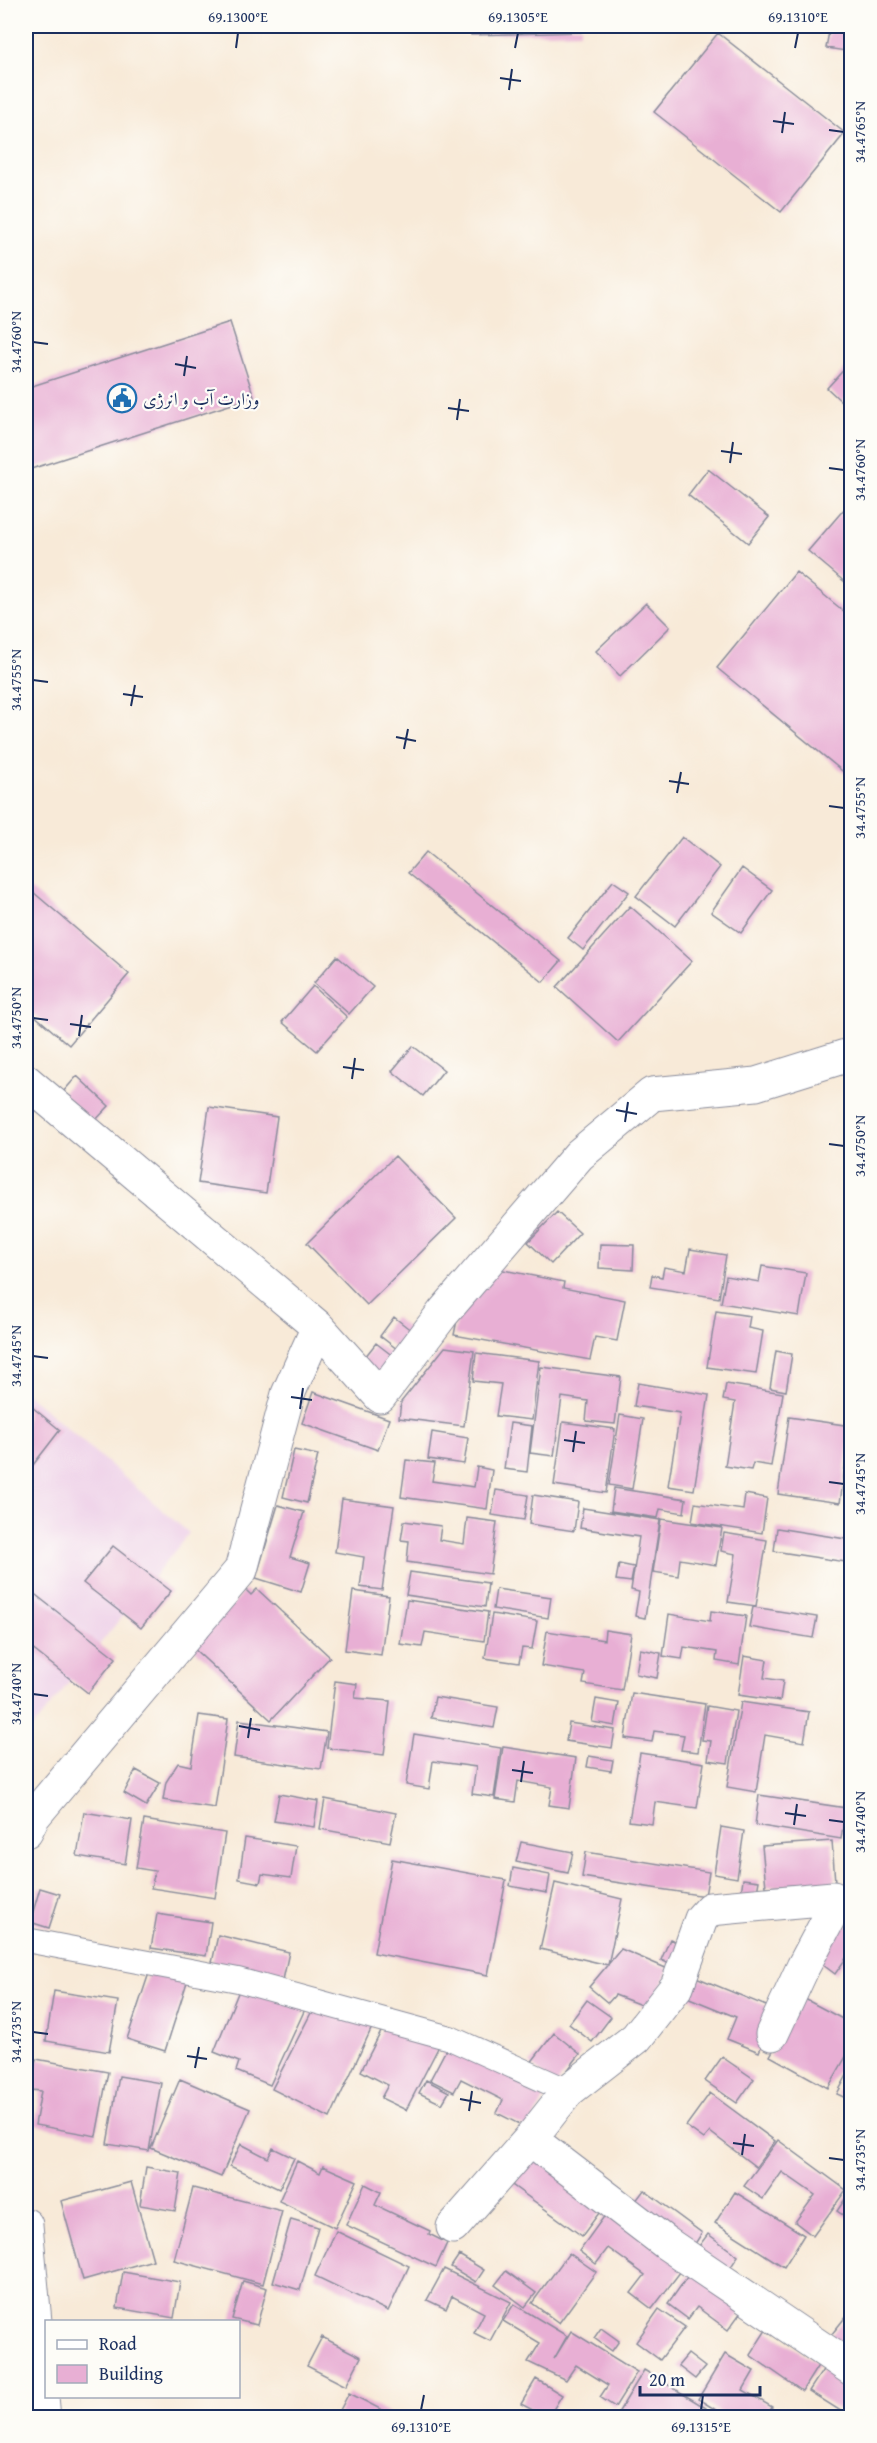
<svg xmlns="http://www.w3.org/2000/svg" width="877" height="2443" viewBox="0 0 877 2443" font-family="'Gentium Book Plus',Amiri,serif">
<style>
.built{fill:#eed0e8}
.building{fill:#e8afd4}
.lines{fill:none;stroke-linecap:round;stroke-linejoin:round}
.service-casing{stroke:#8a8c9b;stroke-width:26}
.minor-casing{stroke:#8a8c9b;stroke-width:35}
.service{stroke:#fff;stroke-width:24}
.minor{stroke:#fff;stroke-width:33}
.ticks{fill:none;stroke:#1b2f5e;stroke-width:2}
.labels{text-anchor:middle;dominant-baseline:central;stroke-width:4.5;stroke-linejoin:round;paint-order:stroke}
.poi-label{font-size:18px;fill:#1b2f5e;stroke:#fdfcf7;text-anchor:start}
.neatline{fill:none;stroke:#1b2f5e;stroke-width:2}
.ticks-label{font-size:15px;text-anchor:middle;fill:#1b2f5e}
</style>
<rect width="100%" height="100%" fill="#fdfcf7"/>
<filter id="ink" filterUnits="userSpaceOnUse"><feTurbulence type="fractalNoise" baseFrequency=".0167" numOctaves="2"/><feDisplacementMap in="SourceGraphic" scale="12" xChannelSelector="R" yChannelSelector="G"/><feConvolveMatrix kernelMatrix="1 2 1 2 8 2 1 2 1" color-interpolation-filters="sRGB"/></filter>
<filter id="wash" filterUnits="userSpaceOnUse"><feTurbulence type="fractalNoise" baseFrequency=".008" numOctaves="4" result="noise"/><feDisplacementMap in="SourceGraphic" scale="24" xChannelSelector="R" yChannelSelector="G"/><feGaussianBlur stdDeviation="1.35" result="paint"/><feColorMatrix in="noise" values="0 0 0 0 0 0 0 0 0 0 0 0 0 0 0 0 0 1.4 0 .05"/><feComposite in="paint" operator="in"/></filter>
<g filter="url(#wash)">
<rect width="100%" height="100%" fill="#f8ead8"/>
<path class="built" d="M26,1393L189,1533L26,1736Z"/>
<g id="blocks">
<path class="building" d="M471,26H581V32L471,35Z
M830,26H852V52L826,48Z
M718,33L845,133L781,212L654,112Z
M230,322L254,397L28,470L26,388Z
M852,361V392L842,402L827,388Z
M708,469L769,517L748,543L688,495Z
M852,500V588L808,551Z
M796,572L852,618V779L717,668Z
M646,603L670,627L620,676L596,651Z
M682,837L720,867L675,926L636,896Z
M426,852L561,961L543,982L408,873Z
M742,868L772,890L741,933L711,912Z
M613,881L629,892L583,950L568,938Z
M26,886L129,974L69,1045L26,1008Z
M630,906L692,961L618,1042L557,987Z
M337,956L373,987L349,1014L314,983Z
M313,986L347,1017L317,1051L282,1022Z
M413,1046L444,1070L423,1096L392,1071Z
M77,1076L109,1106L93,1123L62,1093Z
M209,1107L277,1117L266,1193L198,1183Z
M395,1156L456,1218L367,1305L307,1243Z
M557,1212L580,1233L551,1264L528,1242Z
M600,1244L634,1245L633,1270L599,1268Z
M690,1249L726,1255L719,1298L650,1287L652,1275L662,1277L664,1267L686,1271Z
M762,1266L806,1273L799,1316L721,1303L726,1276L759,1282Z
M498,1269L564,1282L563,1288L625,1300L617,1341L595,1337L590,1360L454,1335L460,1305Z
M716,1311L750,1316L748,1328L763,1331L756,1374L707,1367Z
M394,1317L412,1331L397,1349L380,1336Z
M376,1343L398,1360L382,1379L361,1362Z
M445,1347L474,1351L464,1426L399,1418L401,1402Z
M776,1351L792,1354L786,1391L770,1388Z
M476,1353L539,1361L532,1420L496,1416L501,1384L473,1381Z
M541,1367L621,1377L615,1424L586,1421L588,1401L562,1397L554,1456L530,1453Z
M638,1383L709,1395L694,1490L668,1486L680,1413L634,1406Z
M726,1384L783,1393L771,1466L753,1463L751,1470L725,1466L735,1402L723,1400Z
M313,1392L389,1419L378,1450L302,1423Z
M26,1402L60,1430L26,1474Z
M620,1415L643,1419L632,1489L609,1485Z
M789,1417L851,1426L840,1503L778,1494Z
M563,1422L615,1429L606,1493L554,1485Z
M510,1423L532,1426L527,1472L504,1469Z
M432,1432L468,1438L464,1464L428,1459Z
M294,1450L318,1455L307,1503L283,1497Z
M406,1460L435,1463L432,1481L474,1487L477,1467L492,1470L487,1509L401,1497Z
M614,1488L686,1499L684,1513L660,1509L658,1518L611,1511Z
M496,1490L528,1495L524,1520L492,1515Z
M745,1494L767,1498L762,1533L692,1522L695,1503L743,1510Z
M533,1495L578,1502L574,1531L529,1524Z
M342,1499L394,1506L382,1590L360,1587L364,1557L335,1552Z
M278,1505L304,1512L290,1557L310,1563L301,1592L256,1578Z
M583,1508L660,1520L645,1618L635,1616L639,1592L631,1590L639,1537L580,1528Z
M467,1518L497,1522L490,1574L407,1562L409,1541L401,1540L404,1521L441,1526L439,1540L464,1544Z
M661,1519L722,1528L716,1565L680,1559L678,1576L653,1572Z
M777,1528L852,1540V1563L774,1551Z
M724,1533L767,1540L756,1606L728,1602L736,1554L721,1551Z
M113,1546L171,1591L141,1628L83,1583Z
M619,1564L634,1567L631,1582L616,1580Z
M410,1572L488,1583L485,1607L406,1595Z
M27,1588L116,1658L88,1693L26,1644Z
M257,1589L330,1657L271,1720L192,1647L246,1590L251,1595Z
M496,1589L551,1597L548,1618L493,1609Z
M353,1591L389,1596L381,1655L345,1650Z
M407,1600L488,1612L484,1641L425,1632L422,1647L400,1644Z
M753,1607L817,1617L813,1638L749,1627Z
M711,1611L746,1616L739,1665L716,1661L717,1652L684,1647L682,1659L663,1656L669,1614L710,1621Z
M492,1614L537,1621L532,1649L522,1648L519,1663L485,1658Z
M605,1630L631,1634L622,1690L583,1684L585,1673L541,1666L547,1631L604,1640Z
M640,1649L661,1653L657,1678L636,1674Z
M744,1656L767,1660L764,1678L783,1681L780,1701L738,1695Z
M335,1681L357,1684L355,1698L390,1701L384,1755L327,1748Z
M632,1693L705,1704L698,1752L681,1750L684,1735L654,1731L652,1742L625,1738Z
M435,1697L498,1707L494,1728L431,1718Z
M596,1699L619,1703L615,1726L592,1722Z
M741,1702L809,1712L804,1742L765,1735L756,1792L727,1787Z
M707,1706L736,1711L728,1763L708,1760L711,1741L702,1740Z
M199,1715L228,1719L215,1808L163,1800L166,1782L178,1763L191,1766Z
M239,1720L327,1732L321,1769L234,1757Z
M569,1723L615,1730L612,1748L566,1741Z
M414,1734L501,1748L494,1797L472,1794L476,1767L433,1761L429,1789L406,1785Z
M503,1747L576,1758L569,1808L549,1805L552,1787L518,1781L515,1802L495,1799Z
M640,1753L704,1763L697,1808L655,1802L652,1824L629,1821Z
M589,1756L613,1760L611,1771L587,1767Z
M136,1770L160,1783L146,1806L124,1793Z
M279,1794L318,1801L314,1827L274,1821Z
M759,1795L846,1808L841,1839L755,1825Z
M325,1799L396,1813L390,1842L320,1829Z
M84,1812L132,1820L125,1864L77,1856Z
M144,1820L225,1833L215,1898L151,1888L155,1871L136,1868Z
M721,1827L744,1831L737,1878L714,1874Z
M245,1838L296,1846L291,1878L262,1874L260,1883L239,1879Z
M832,1841L835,1882L766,1887L762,1846Z
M521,1842L573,1852L568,1873L516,1862Z
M586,1852L709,1872L705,1896L582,1877Z
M392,1859L506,1880L488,1975L374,1953Z
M513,1868L550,1875L547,1893L510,1886Z
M743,1879L759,1881L755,1903L740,1900Z
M555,1883L622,1899L608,1965L540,1949Z
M40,1888L60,1894L49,1928L30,1922Z
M157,1914L211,1922L206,1956L151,1948Z
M839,1921L852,1929V1956L849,1954L835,1974L814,1958Z
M218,1935L289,1952L283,1980L212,1963Z
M670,1939L681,1944L672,1965L661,1960Z
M621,1949L668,1969L651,2009L615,1995L608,2003L589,1987Z
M151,1967L188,1979L165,2051L127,2039Z
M691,1975L776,2010L759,2052L727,2039L736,2017L682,1995Z
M240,1988L306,2007L270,2085L236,2071L239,2062L214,2052Z
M54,1991L118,2001L109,2052L46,2041Z
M803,1998L852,2024V2046L828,2088L770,2056Z
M587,2000L611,2017L592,2042L569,2024Z
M313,2009L374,2023L330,2118L272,2089Z
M384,2026L439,2046L406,2110L381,2098L388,2085L361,2071Z
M554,2033L580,2054L556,2085L530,2064Z
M451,2040L549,2089L529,2129L497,2113L503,2100L461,2079L454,2092L430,2080Z
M722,2057L754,2079L737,2103L705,2081Z
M36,2059L108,2072L96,2136L35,2125L41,2091L31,2090Z
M852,2066V2101L837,2094Z
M119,2076L161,2083L149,2151L107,2144Z
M180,2079L250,2109L221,2177L151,2148Z
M426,2080L449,2092L442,2104L419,2093Z
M710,2093L775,2141L756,2167L710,2132L704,2139L686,2126Z
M778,2140L846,2190L813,2236L795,2222L815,2195L782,2172L763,2199L744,2186Z
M241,2144L268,2158L273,2148L294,2158L279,2189L230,2166Z
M536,2153L605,2205L582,2236L512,2185Z
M297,2161L320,2173L323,2166L357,2181L335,2228L279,2201Z
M146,2167L181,2173L175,2211L140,2205Z
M131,2182L153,2260L83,2280L61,2201Z
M365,2184L381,2192L375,2205L430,2231L429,2234L447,2243L436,2267L346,2225Z
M193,2188L282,2211L263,2284L174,2260Z
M852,2189V2221L837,2211Z
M644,2190L702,2233L691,2250L632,2206Z
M735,2192L804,2235L784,2267L715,2223Z
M608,2211L684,2267L652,2309L631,2293L645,2275L608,2248L596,2264L579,2251Z
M291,2219L318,2227L300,2290L273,2282Z
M336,2231L409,2266L388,2311L315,2276Z
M708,2234L738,2256L727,2273L696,2250Z
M569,2253L596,2272L559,2323L532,2303Z
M459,2255L484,2270L476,2282L451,2267Z
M444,2269L511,2302L490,2341L474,2333L484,2313L452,2296L446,2309L427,2300Z
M692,2270L744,2308L728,2330L697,2307L688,2319L668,2304Z
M506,2271L536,2293L525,2307L495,2285Z
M123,2272L180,2282L174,2318L117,2308Z
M243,2281L267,2288L257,2325L232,2319Z
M514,2304L567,2336L554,2359L571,2331L637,2372L615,2407L600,2397L608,2385L576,2365L566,2380L528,2362L540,2343L503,2321Z
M659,2309L685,2327L660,2360L636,2342Z
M852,2309V2352L823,2345Z
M601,2328L619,2341L612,2351L594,2338Z
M766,2330L819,2364L802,2391L750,2355Z
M322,2337L361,2357L346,2386L307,2366Z
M688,2354L705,2367L695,2379L678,2366Z
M725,2354L754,2371L743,2390L772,2407L766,2418H729L698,2399Z
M826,2365L852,2381V2418H842L844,2413L809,2391Z
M644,2370L706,2408L700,2418H615Z
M536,2379L562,2395L548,2418L521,2404Z
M349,2393L392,2415L391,2418H345L338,2414Z
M517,2409L532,2418H512Z
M712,2411L724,2418H709Z"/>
</g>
</g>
<g filter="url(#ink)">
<use href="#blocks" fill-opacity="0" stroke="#8a8c9b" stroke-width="1.5"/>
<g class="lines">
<g class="service-casing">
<path id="service" d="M26,1940L238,1980L450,2038L568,2091"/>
</g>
<g class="minor-casing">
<path id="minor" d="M26,1081L318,1327L380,1396L443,1313L579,1155L652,1094L756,1084L852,1054
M26,1831L33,1817L241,1570L288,1394L318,1327
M530,2139L666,2243L852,2369
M26,2225L44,2418
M453,2227L530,2139L568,2091L636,2038L677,1986L701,1919L710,1909L833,1898L837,1901L836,1905L803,1967L772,2034"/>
</g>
<use href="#service" class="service"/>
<use href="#minor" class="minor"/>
</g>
</g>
<path class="ticks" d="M236,48L238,33M515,48L518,33M795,48L798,33M500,78L521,81M509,90L512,69M773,121L794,124M829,130L844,132M782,133L785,112M33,342L48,344M175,364L196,368M184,376L187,356M448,408L469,411M457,420L460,399M721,451L742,454M730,463L733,442M829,468L844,470M33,680L48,682M123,694L143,697M131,706L135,685M396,737L416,741M404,749L408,729M669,781L689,784M677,793L681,772M829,806L844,808M33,1018L48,1020M70,1024L91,1027M79,1036L82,1015M343,1067L364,1070M352,1079L355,1058M616,1110L637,1114M625,1122L628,1102M829,1144L844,1146M33,1356L48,1358M291,1397L312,1400M300,1409L303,1388M564,1440L585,1443M573,1452L576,1431M829,1482L844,1484M33,1694L48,1696M239,1726L260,1730M248,1738L251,1718M512,1770L533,1773M521,1782L524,1761M785,1813L806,1816M829,1820L844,1822M794,1825L797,1804M33,2032L48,2034M187,2056L207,2059M195,2068L199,2047M460,2099L481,2103M469,2111L472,2091M733,2143L754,2146M742,2155L745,2134M829,2158L844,2160M421,2410L424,2395M701,2410L703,2395"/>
<defs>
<g id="civic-ring" transform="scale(1.5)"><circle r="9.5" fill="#fdfcf7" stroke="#1f6fb2" stroke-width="1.5"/><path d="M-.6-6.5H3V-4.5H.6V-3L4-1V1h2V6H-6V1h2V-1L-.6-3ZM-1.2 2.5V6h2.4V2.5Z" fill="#1f6fb2"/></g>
</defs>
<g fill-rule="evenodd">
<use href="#civic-ring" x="122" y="398"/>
</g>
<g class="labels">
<g class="poi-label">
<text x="143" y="398">وزارت آب و انرژی</text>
</g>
</g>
<rect width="877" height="2443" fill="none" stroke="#fdfcf7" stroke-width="66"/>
<rect x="45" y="2320" width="195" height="78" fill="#fdfcf7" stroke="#a3aaba" stroke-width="1.5"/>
<rect x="57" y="2340" width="30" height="9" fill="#ffffff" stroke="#a3aaba" stroke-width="1.5"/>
<text x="99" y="2350" font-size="18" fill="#1b2f5e">Road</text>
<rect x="57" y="2365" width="30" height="18" fill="#e8afd4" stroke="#a3aaba" stroke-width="1.5"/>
<text x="99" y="2380" font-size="18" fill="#1b2f5e">Building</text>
<path d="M640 2386v9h120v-9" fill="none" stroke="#1b2f5e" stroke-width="3"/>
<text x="649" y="2386" font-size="18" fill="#1b2f5e" stroke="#fdfcf7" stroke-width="4.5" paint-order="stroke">20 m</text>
<rect x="33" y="33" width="811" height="2377" class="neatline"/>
<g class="ticks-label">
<text x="238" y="22">69.1300°E</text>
<text x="518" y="22">69.1305°E</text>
<text x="798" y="22">69.1310°E</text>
<text transform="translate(860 132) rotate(-90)" y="5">34.4765°N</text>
<text transform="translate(16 342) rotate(-90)" y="5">34.4760°N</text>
<text transform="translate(860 470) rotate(-90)" y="5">34.4760°N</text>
<text transform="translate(16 680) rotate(-90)" y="5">34.4755°N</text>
<text transform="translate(860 808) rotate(-90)" y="5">34.4755°N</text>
<text transform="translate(16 1018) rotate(-90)" y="5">34.4750°N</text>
<text transform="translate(860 1146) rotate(-90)" y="5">34.4750°N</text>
<text transform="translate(16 1356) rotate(-90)" y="5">34.4745°N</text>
<text transform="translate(860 1484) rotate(-90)" y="5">34.4745°N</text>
<text transform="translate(16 1694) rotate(-90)" y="5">34.4740°N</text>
<text transform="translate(860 1822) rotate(-90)" y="5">34.4740°N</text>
<text transform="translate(16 2032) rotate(-90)" y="5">34.4735°N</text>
<text transform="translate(860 2160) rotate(-90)" y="5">34.4735°N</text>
<text x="421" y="2432">69.1310°E</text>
<text x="701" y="2432">69.1315°E</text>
</g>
</svg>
